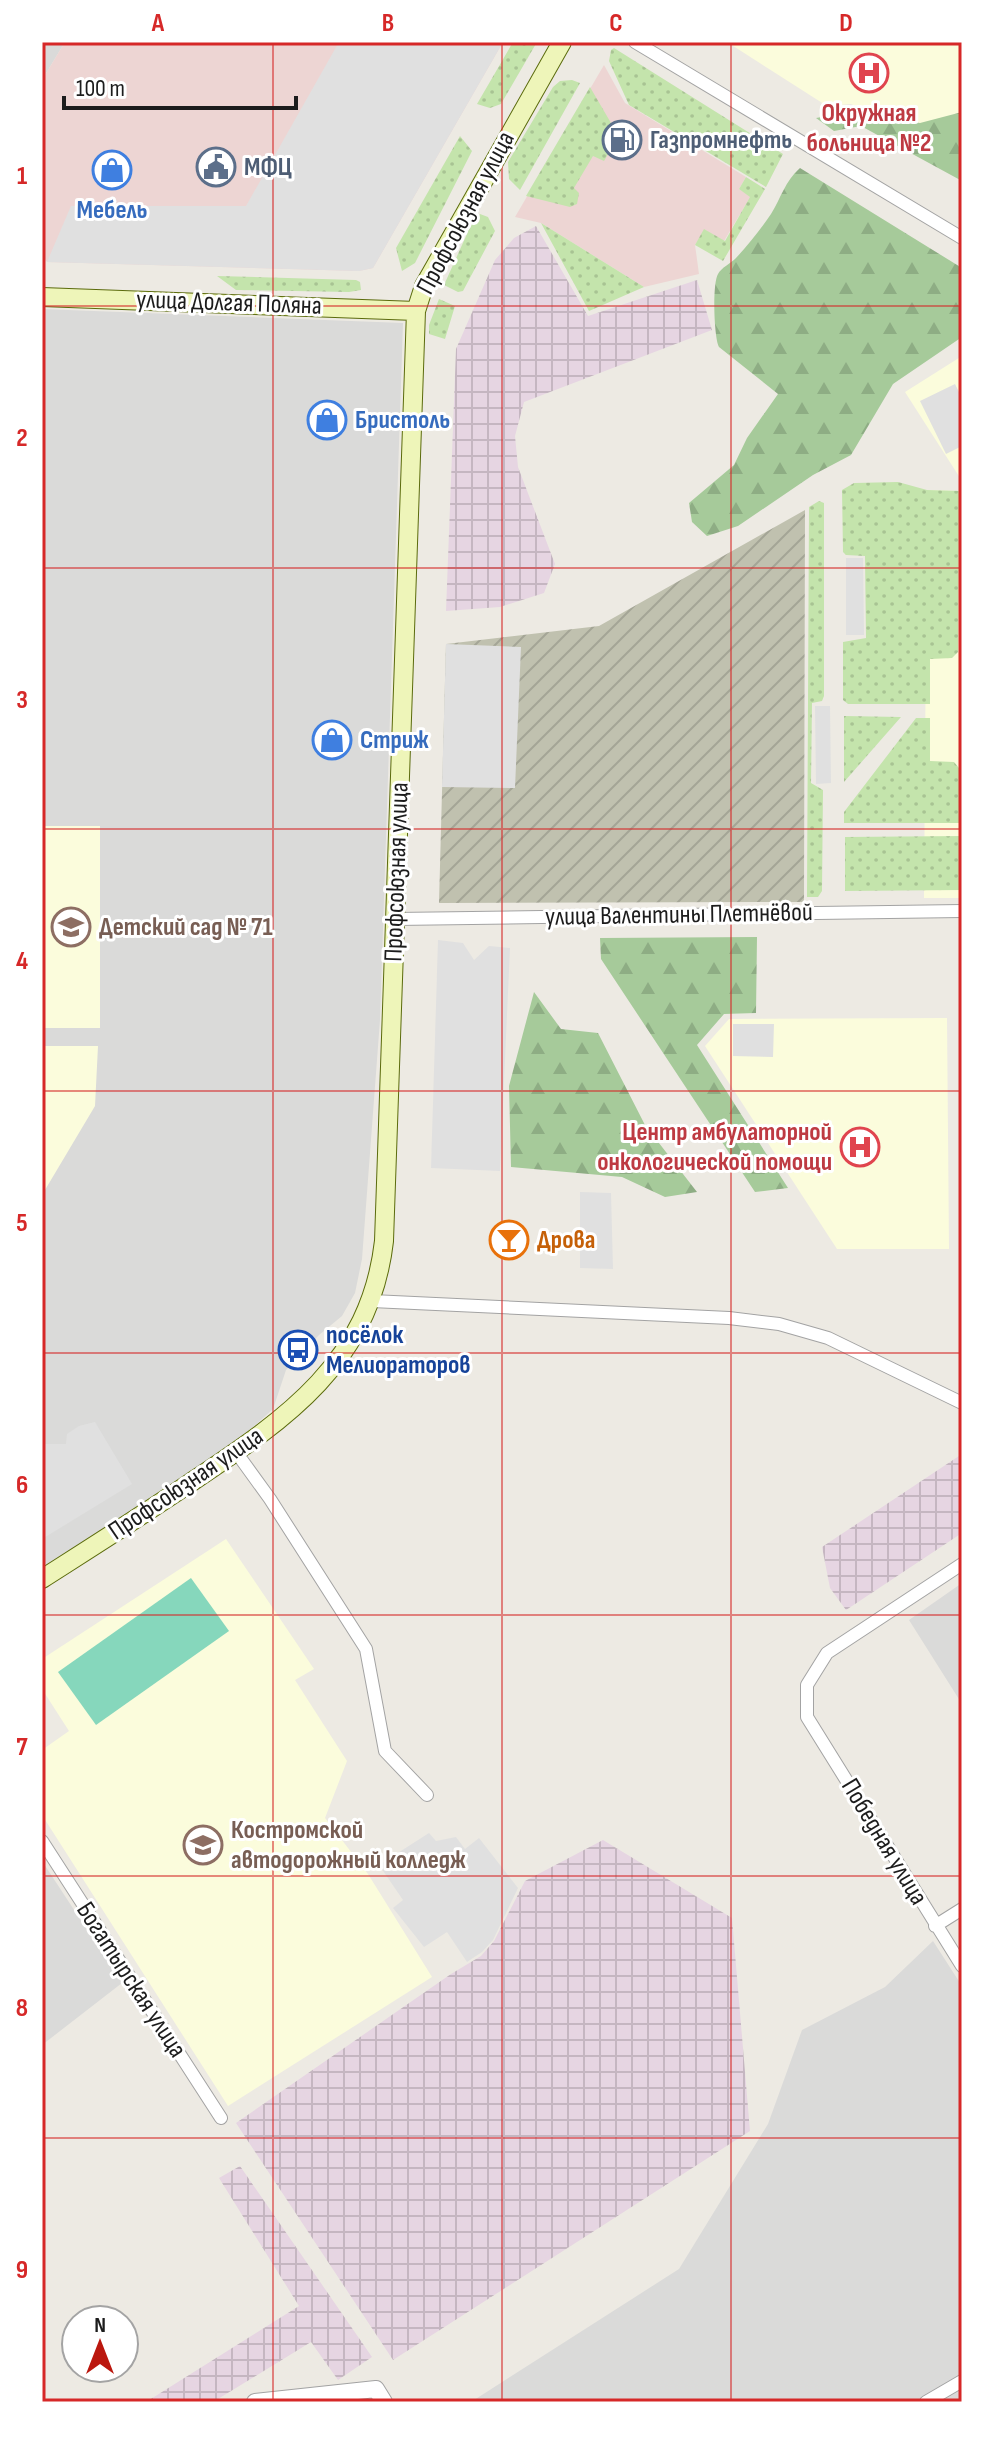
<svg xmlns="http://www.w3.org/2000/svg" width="1004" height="2444" viewBox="0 0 1004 2444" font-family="'Sofia Sans Condensed',sans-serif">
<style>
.residential{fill:#dadad9}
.commercial{fill:#edd5d3}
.industrial{fill:url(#industrial-grid)}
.education{fill:#fbfcdc}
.construction{fill:url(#construction-furrows)}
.grass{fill:url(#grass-dots)}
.forest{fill:url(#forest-firs)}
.pitch{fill:#86d7bc}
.parking{fill:#e0e0e0}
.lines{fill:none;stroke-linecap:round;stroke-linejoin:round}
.minor-casing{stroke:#a3a3a3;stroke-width:14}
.tertiary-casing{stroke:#a3a3a3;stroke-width:18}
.secondary-casing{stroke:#5b6b0c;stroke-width:20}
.minor{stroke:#fff;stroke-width:12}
.tertiary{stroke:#fff;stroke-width:16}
.secondary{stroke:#eef5b9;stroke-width:18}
.grid{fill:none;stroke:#d62828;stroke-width:2;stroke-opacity:0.55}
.labels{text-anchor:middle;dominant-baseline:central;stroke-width:6;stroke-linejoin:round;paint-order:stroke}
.health-label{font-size:26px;font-weight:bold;fill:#be3a42;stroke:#fff}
.service-label{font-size:26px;font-weight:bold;fill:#4e5e75;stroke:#fff;text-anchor:start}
.shop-label{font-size:26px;font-weight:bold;fill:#366cbe;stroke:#fff;text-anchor:start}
.street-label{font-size:26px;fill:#1c1c1c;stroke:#fff}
.education-label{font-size:26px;font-weight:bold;fill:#785e54;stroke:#fff;text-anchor:start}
.food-label{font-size:26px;font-weight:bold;fill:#c56008;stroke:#fff;text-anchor:start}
.transit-label{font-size:26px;font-weight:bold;fill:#164399;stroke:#fff;text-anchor:start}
.neatline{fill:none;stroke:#d62828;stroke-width:3}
.grid-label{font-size:26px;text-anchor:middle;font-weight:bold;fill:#d62828}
</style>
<defs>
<pattern id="industrial-grid" width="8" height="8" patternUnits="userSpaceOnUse" patternTransform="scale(2)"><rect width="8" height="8" fill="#e6d5e2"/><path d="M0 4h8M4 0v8" fill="none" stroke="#c5b6c1"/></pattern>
<pattern id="construction-furrows" width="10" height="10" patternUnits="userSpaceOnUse" patternTransform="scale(2)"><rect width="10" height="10" fill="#c0c1af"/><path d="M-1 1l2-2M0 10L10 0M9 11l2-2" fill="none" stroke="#a4a596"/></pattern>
<pattern id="grass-dots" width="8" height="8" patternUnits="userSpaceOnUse" patternTransform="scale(2)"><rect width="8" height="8" fill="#c4e4ac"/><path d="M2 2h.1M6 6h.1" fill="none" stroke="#a8c393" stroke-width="1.8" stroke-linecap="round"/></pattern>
<pattern id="forest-firs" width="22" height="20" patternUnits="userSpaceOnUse" patternTransform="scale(2)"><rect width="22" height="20" fill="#a6ca9a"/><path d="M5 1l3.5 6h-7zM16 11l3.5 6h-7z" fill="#8ead84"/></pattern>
</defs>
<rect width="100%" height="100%" fill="#edeae3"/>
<path class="residential" d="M42,42H65L42,80Z
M42,309L403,323L380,1020L362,1259L355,1293L342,1316L319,1335L286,1370L273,1409L242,1437L162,1493L42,1571Z
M962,1583V1704L909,1620Z
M42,1861L122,1983L42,2045Z
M933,1941L962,1986V2402H471L679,2269L768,2124L802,2030L885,1987Z"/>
<path class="commercial" d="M65,42H503L373,268L359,271L47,262L42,255V80Z
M604,65L625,103L746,177L739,189L751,196L724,241L705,230L695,245L699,274L644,287L541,223L515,217Z"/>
<path class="industrial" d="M536,226L588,316L697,280L712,330L524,402L515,436L518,467L555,564L544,593L500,607L446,611L456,349L495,260L514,238Z
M962,1454V1533L846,1610L830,1588L822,1547Z
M603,1840L732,1918L750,2131L393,2360L236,2123L451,1974L481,1956L494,1941L525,1881Z
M240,2166L372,2357L338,2380L311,2342L213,2402H146L299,2306L219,2178Z"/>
<path class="education" d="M727,42H962V154L851,104L827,106Z
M962,356V481L905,392Z
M927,490L962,491V898H924Z
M42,826H100V1028H42Z
M947,1018L949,1249H837L705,1046L729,1019Z
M42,1046H98L95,1106L42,1195Z
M226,1539L314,1669L295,1680L347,1761L325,1818L368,1874L432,1977L228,2106L42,1815V1750L69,1731L42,1689V1659Z"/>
<path class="construction" d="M805,510L804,902L439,903L446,644L599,626Z"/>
<path class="grass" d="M513,42H537L501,104L490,108L477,104Z
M614,48L783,154L766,187L629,105L609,61L611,50Z
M572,80L580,83L520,190L509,179L508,162L553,87L560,81Z
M590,87L618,135L617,139L604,161L593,156L574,188L579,193L577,204L570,207L526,196Z
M460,136L472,151L415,263L402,271L396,248Z
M746,177L765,189L723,261L695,245L704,229L725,241L750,197L739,189Z
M480,214L488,217L495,231L463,291L458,292L444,285L471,225Z
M541,223L644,287L589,311Z
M217,276L356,280L360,282L361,290L349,292L236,290Z
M439,299L455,306L445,339L429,334V325Z
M898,482L927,490L962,491V519H959L958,652L952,658L930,659V704H848L843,700V642L866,638L865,556L846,555L843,552L842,490L854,483Z
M819,501L824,503V696L822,701L812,703L811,783L823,790L822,891L818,897H807L809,507Z
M844,716L901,717L844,782Z
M916,718H930V761L954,762L959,768V823H844V812Z
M962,836V890L845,891V837Z"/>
<path class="forest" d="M850,112L920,123L962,112V181L861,126L834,131L816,118Z
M800,168L962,268V337L893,384L851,455L813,475L738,526L707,536L692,522L689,503L734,465L747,438L778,394L719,347C714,338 712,284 718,274C721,268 731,263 736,258C748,245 761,229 771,214C781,198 785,181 800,168Z
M757,937L756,1013L724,1014L697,1045L788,1188L755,1192L601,959L600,938Z
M534,992L561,1029L598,1033L645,1125L697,1192L665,1197L622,1177L511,1167L509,1086Z"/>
<path class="pitch" d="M191,1578L229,1631L96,1725L58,1672Z"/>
<path class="parking" d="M339,42H503L373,268L359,271L47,262L71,206H246Z
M955,384L962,398V446L946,454L920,401Z
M846,558H863L864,635H846Z
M446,644L521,647L515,788L442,787Z
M830,706L831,783L816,784L815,706Z
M438,940L463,943L474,960L489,946L510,948L500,1171L431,1168Z
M733,1024H774L773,1057L733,1056Z
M580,1192L611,1193L613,1269L580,1268Z
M95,1422L132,1484L42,1539V1444H66L67,1434L79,1426Z
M429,1833L436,1841L456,1837L465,1849L479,1838L518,1888L493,1940L482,1952L467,1962L447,1932L424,1947L393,1908L403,1900L379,1865Z"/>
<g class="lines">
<g class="minor-casing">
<path id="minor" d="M635,42L962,238
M395,919L962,911
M372,1301L729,1318L779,1324L828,1338L962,1403
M236,1452L270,1499L366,1649L385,1751L427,1795
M962,1564L827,1653L807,1685V1717L962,1966
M42,1841L221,2118
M935,1926L962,1909
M926,2402L962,2381"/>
</g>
<g class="tertiary-casing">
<path id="tertiary" d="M255,2402L376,2389L384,2402"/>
</g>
<g class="secondary-casing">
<path id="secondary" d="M42,297L416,311
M42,1579C92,1547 141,1516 190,1483C284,1420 370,1364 384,1241L416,311L424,286L562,42"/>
</g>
<use href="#minor" class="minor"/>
<use href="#tertiary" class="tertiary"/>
<use href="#secondary" class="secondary"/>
</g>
<path class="grid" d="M273,42V2402M502,42V2402M731,42V2402M42,306H962M42,568H962M42,829H962M42,1091H962M42,1353H962M42,1615H962M42,1876H962M42,2138H962"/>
<defs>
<g id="hospital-ring" transform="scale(2)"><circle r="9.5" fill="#fff" stroke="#e0444e" stroke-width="1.5"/><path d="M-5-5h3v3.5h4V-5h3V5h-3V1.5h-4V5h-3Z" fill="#e0444e"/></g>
<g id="fuel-ring" transform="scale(2)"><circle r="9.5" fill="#fff" stroke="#5c6f8a" stroke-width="1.5"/><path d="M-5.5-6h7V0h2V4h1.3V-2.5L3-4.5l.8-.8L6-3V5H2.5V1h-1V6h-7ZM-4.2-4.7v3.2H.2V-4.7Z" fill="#5c6f8a"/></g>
<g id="civic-ring" transform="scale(2)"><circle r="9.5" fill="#fff" stroke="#5c6f8a" stroke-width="1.5"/><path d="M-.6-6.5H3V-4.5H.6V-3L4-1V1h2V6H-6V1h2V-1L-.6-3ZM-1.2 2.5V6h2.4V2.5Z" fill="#5c6f8a"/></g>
<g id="shop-ring" transform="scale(2)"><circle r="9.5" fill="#fff" stroke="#3f7fe0" stroke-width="1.5"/><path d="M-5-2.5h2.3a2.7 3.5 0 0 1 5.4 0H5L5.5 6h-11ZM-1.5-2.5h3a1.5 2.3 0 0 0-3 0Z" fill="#3f7fe0"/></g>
<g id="school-ring" transform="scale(2)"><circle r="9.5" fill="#fff" stroke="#8d6e63" stroke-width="1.5"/><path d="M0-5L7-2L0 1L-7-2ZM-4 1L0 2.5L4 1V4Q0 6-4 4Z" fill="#8d6e63"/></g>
<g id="bar-ring" transform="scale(2)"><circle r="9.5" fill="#fff" stroke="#e8710a" stroke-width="1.5"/><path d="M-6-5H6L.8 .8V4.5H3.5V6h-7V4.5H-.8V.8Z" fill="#e8710a"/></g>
<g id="bus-ring" transform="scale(2)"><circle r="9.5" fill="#fff" stroke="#1a4fb4" stroke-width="1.5"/><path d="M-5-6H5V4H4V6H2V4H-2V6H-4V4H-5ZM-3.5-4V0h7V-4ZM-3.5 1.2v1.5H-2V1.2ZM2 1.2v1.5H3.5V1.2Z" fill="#1a4fb4"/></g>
<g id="university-ring" transform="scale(2)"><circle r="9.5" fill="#fff" stroke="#8d6e63" stroke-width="1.5"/><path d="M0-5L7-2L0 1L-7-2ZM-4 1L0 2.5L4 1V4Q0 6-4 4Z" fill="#8d6e63"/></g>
</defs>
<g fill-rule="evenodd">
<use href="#hospital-ring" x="869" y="73"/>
<use href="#fuel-ring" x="622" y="140"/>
<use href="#civic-ring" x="216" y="167"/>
<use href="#shop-ring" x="112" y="170"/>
<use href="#shop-ring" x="327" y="420"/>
<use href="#shop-ring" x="332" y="740"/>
<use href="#school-ring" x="71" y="927"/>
<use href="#hospital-ring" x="860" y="1147"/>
<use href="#bar-ring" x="509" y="1240"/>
<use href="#bus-ring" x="298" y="1350"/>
<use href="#university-ring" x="203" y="1845"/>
</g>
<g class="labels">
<g class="health-label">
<text x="869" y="113">Окружная<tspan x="869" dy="30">больница №2</tspan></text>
<text x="832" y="1132" text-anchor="end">Центр амбулаторной<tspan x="832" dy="30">онкологической помощи</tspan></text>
</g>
<g class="service-label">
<text x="650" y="140">Газпромнефть</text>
<text x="244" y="167">МФЦ</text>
</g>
<g class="shop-label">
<text x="112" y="210" text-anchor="middle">Мебель</text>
<text x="355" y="420">Бристоль</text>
<text x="360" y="740">Стриж</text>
</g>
<g class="street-label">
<text transform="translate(466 213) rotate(-62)">Профсоюзная улица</text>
<text transform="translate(229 303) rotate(2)">улица Долгая Поляна</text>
<text transform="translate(397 872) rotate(-88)">Профсоюзная улица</text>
<text transform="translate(679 915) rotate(-1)">улица Валентины Плетнёвой</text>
<text transform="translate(186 1484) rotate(-34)">Профсоюзная улица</text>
<text transform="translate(884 1842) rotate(59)">Победная улица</text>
<text transform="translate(131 1980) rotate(57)">Богатырская улица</text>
</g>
<g class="education-label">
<text x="99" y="927">Детский сад № 71</text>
<text x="231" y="1830">Костромской<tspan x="231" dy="30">автодорожный колледж</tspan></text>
</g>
<g class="food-label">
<text x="537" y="1240">Дрова</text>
</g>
<g class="transit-label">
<text x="326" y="1335">посёлок<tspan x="326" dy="30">Мелиораторов</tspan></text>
</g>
</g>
<rect width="1004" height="2444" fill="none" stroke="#ffffff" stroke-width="88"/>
<g transform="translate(100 2344)"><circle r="38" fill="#ffffff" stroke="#a4a4a4" stroke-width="2"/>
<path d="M0-6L14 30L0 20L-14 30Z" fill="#bb170e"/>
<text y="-12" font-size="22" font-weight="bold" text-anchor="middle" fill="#1c1c1c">N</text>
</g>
<path d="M64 96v12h232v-12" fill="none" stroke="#1c1c1c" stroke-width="4"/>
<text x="76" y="96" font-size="24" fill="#1c1c1c" stroke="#ffffff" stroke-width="6" paint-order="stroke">100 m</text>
<rect x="44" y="44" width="916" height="2356" class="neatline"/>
<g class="grid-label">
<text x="158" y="31">A</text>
<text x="388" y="31">B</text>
<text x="616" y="31">C</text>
<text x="846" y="31">D</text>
<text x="22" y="184">1</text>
<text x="22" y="446">2</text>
<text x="22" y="708">3</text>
<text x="22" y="969">4</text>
<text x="22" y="1231">5</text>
<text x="22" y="1493">6</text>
<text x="22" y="1755">7</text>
<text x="22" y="2016">8</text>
<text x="22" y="2278">9</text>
</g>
</svg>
